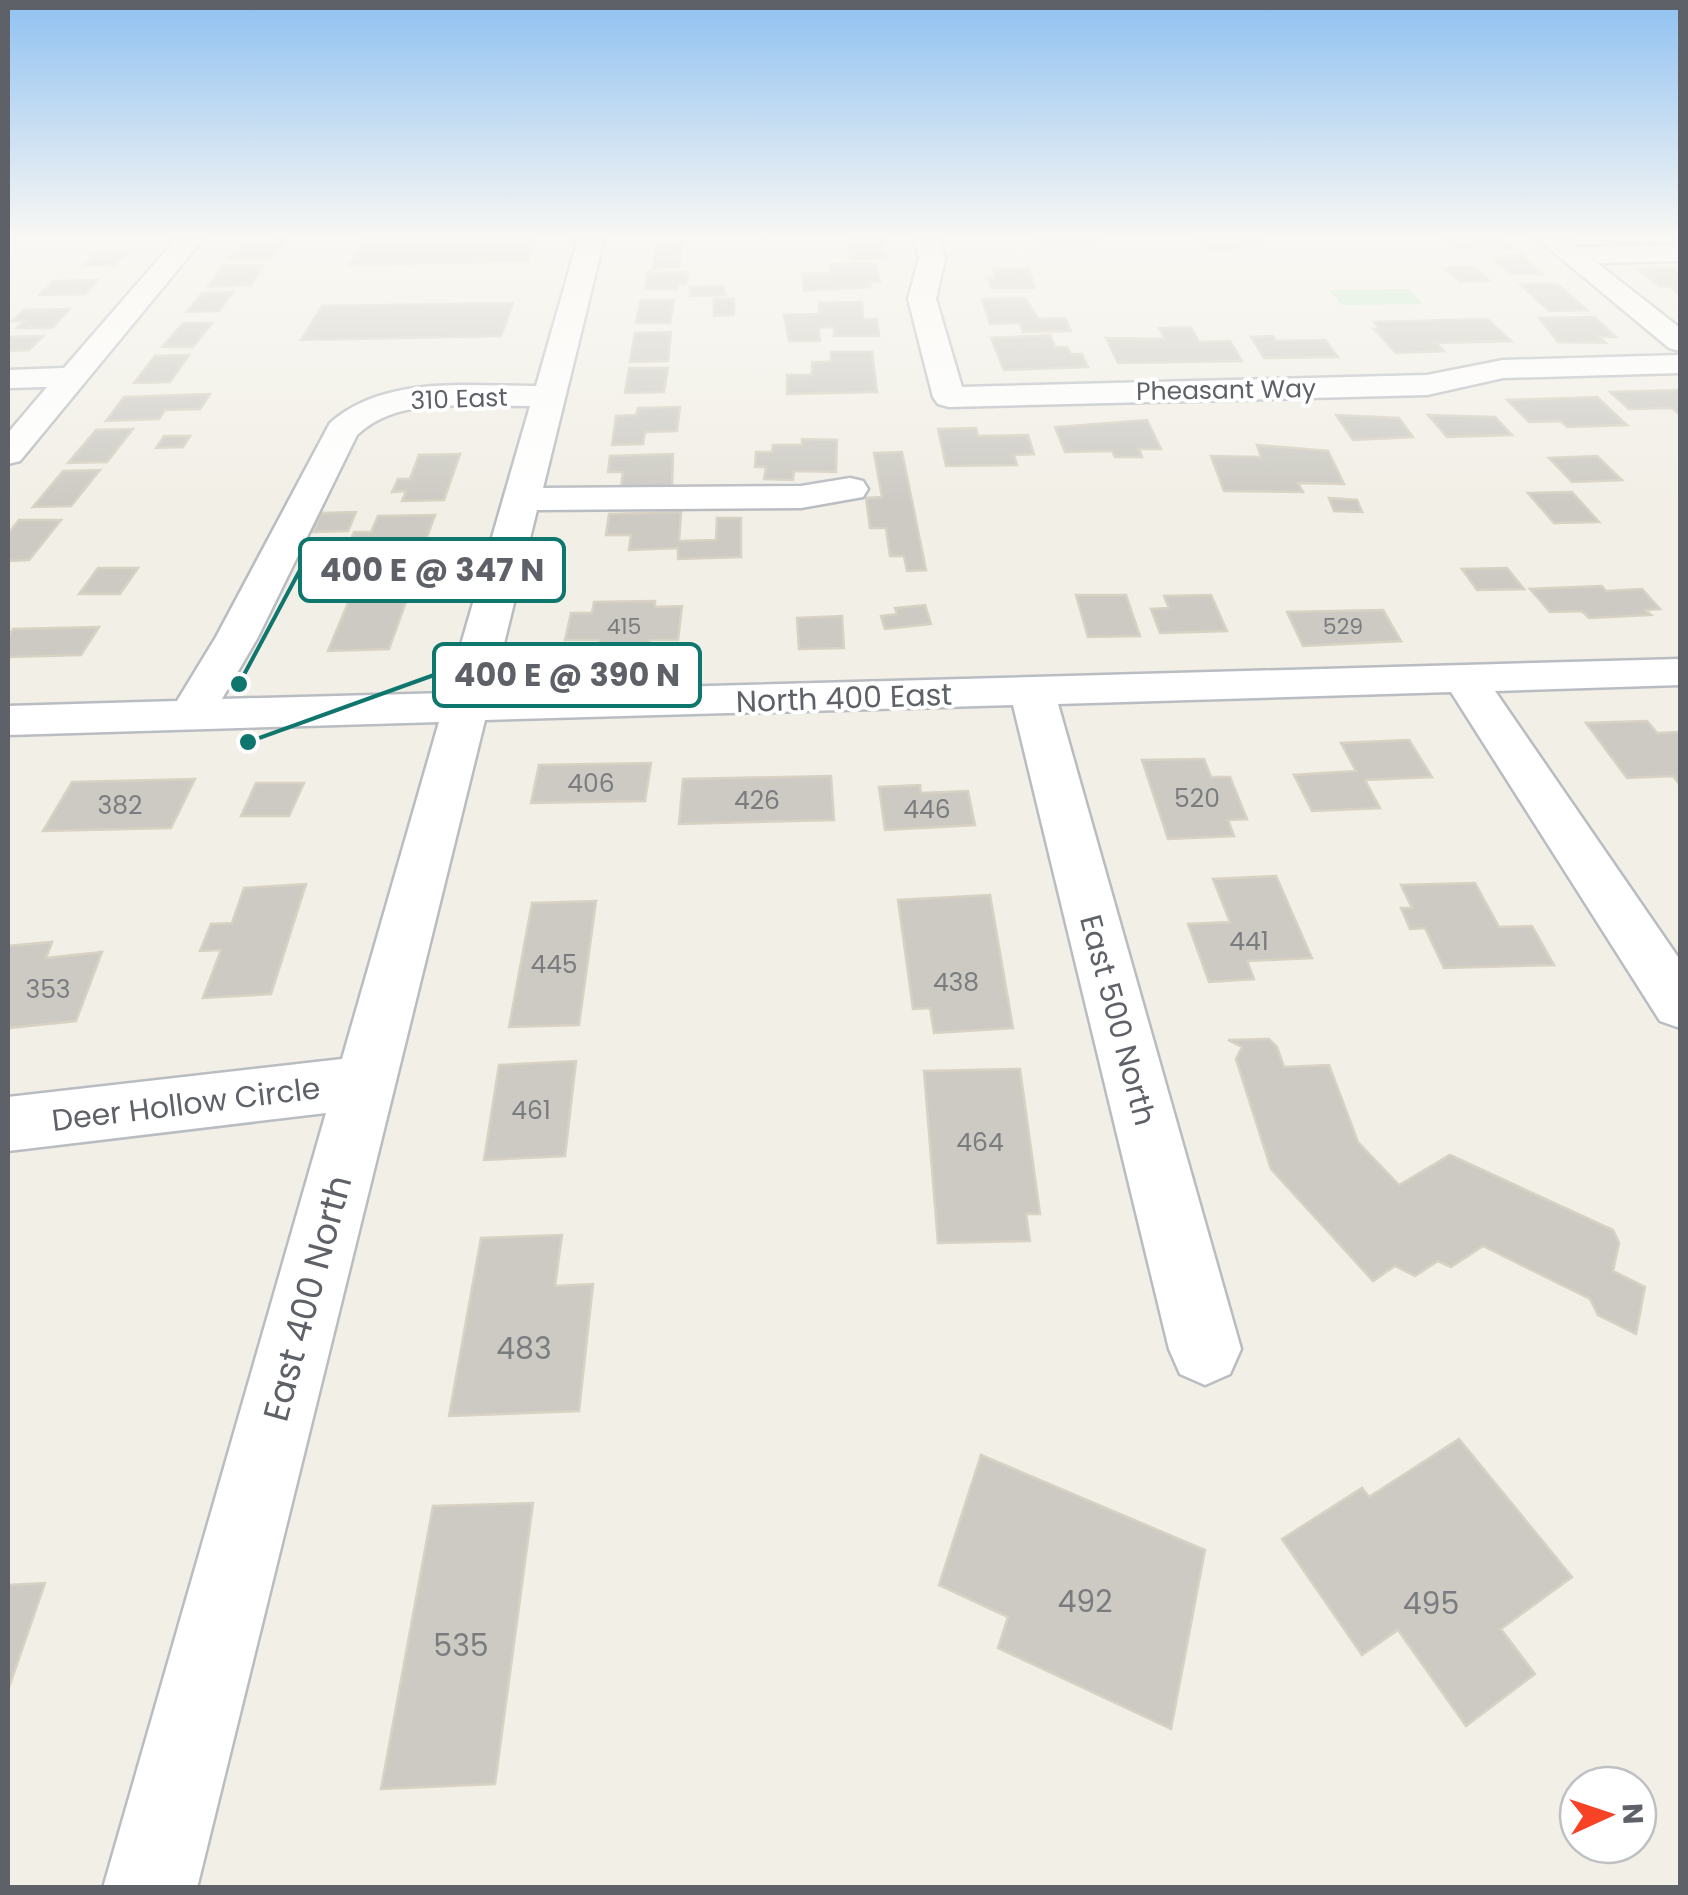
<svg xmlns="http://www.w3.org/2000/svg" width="1688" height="1895" viewBox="0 0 1688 1895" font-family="Poppins,sans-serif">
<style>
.green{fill:#c1eac4}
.building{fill:#cccac3;stroke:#d7d2c4;stroke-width:2.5}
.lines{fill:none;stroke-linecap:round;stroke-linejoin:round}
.minor-casing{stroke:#b9bcc1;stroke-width:5}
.minor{fill:#fff;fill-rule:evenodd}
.labels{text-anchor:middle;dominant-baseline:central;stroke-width:8;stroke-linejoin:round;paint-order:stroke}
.far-number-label{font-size:22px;fill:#7a7c7f}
.far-street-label{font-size:25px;fill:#5e6268;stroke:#fff}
.number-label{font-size:25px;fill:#7a7c7f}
.street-label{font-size:30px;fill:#5e6268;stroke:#fff}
.near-number-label{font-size:30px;fill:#7a7c7f}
.near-street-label{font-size:35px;fill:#5e6268;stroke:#fff}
.leader{fill:none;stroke:#0f766e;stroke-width:4}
.callout-dot{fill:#0f766e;stroke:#fff;stroke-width:4}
.callout{fill:#fff;stroke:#0f766e;stroke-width:4}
.callout-label{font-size:32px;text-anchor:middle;font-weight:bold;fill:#5e6268}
</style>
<rect width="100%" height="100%" fill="#f1efe6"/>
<path class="green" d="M1409,289L1423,304L1342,305L1329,290Z"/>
<path class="building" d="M365,239H536L528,261L349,265Z
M847,239H882L886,258L851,259Z
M1039,239H1100L1102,242L1069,246L1067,243H1042Z
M1197,239H1257L1266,246L1210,251Z
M1453,239H1503L1513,248L1454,249L1445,240Z
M285,240L271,259H228L243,241Z
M682,241L679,268L653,269L656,242Z
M129,250L115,265L83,266L98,251Z
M1521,254L1542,274H1510L1493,258Z
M876,263L880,282H870L871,287L804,291L802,273H831L830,264Z
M264,265L251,285L208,287L223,266Z
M1473,267L1490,281L1460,282L1444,268Z
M1673,268L1680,273V295L1669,286L1660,287L1637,269Z
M993,269H1029L1035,288H991L988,278H996Z
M648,272H688L686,284H678L677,289H645Z
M98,280L85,294L39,295L53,281Z
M1520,284H1557L1587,310L1549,311Z
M722,286L726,295L690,296V287Z
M233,292L219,311L187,312L202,293Z
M1025,298L1038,319L1065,318L1071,331L1023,332L1020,323L990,324L982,299Z
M714,299H734V315L714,316Z
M641,300H674L670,323H636Z
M862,302L863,319H877L879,336H834V327L819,328L820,341H789L784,315L819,314V303Z
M513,303L501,336L301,340L322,306Z
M70,309L52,328H17L25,321H12L24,310Z
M1594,317L1616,337H1599L1606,343L1558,342L1539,318Z
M1487,319L1511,341L1436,343L1444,351L1396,353L1374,329H1380L1374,322Z
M183,323H212L193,347H162Z
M1191,327L1199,342L1230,341L1242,361L1118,363L1106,338L1165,339L1159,328Z
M671,332L668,361L630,362L635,333Z
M1050,335L1055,347H1067L1071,354H1082L1088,367L1004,370L991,338Z
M43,336L29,350L8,351V337Z
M1273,336L1276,341L1325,340L1338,357L1264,358L1251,337Z
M831,352H872L877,392L787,394V375H812V362H831Z
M189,355L170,382L134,383L155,356Z
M629,368H668L664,392L625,393Z
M1680,390V415L1672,408L1629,409L1610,392Z
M210,394L200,409L165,410L159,419L106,421L124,397Z
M1597,397L1627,425L1567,427L1561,421L1529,422L1507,400Z
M680,407L677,431L645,432L643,444L612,445L616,416L636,415L638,408Z
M1336,415L1399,418L1413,437L1353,440Z
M1428,415L1495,417L1512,435L1447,437Z
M1147,420L1161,449H1139L1142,457H1115L1112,451L1065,452L1055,427Z
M976,428L978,436L1028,435L1034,454L1014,455L1017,465L946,466L938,429Z
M133,429L107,462L68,463L96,430Z
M164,436H190L183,447L156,448Z
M802,439L837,440L836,472L794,471L793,480L764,479L766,467H755L756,452H772L773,445H802Z
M1257,445L1328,451L1344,484L1298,483L1303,492L1224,491L1211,456L1261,457Z
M902,452L926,570L907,571L904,556H890L886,528H870L866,498L882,497L874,453Z
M460,454L444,500L402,501L406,491L392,492L398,479H410L419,455Z
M673,454L672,487L621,488L623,472H608L610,456Z
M1597,456L1622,480L1572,482L1549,458Z
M100,470L71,506L33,507L63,471Z
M1572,492L1599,522L1554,523L1528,493Z
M1329,498L1357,500L1362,512L1334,511Z
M356,512L348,531L313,532L321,513Z
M681,512L679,541L716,540L717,518H741V557L678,559V548L629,550L631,535H606L609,514Z
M435,515L418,562L370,563L375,552L345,553L354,532H371L378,516Z
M19,520H61L29,560L8,561V534Z
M98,568H138L120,594H79Z
M1507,568L1524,589L1477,590L1462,569Z
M412,585L389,649L328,651L355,586Z
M1602,586L1606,591L1642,589L1660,609L1645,610L1651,615L1589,618L1582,611L1550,612L1530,589Z
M1076,595H1126L1140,636L1088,637Z
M1211,595L1227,631L1160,633L1151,609L1169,608L1164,596Z
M655,601V607L682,606L678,640H650L649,645L599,646V640H565L571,613H592L594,602Z
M925,605L931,624L885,629L881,616L897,614L895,608Z
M1383,610L1401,641L1303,646L1287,612Z
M842,616L844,648L799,649L797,618Z
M99,627L81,655L8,657V637L13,629Z
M1647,721L1657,733L1680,732V785L1673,776L1627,778L1586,723Z
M1409,740L1432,777L1365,780L1380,808L1312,811L1294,775L1356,771L1341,743Z
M1204,759L1211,777H1230L1247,819L1228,820L1234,836L1168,839L1142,760Z
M651,763L645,801L531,803L539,765Z
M831,776L834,820L679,824L683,779Z
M195,779L171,828L43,831L72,782Z
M256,783H304L289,816H241Z
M920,785L921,793L968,791L975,825L885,830L879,787Z
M1276,876L1312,958L1247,961L1254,979L1209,982L1188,924L1230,922L1213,879Z
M1475,883L1499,927L1532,926L1554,965L1444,968L1425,928L1410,929L1401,908H1412L1401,885Z
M306,884L271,994L203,998L221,950L200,951L211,924L232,923L244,888Z
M990,895L1013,1028L934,1033L930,1008L913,1009L898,900Z
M596,901L579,1025L509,1027L532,903Z
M52,942L46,958L102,952L76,1021L8,1028V946Z
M1269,1039L1277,1047L1284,1067L1329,1065L1358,1142L1399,1185L1450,1155L1613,1230L1619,1243L1613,1271L1645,1287L1636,1334L1598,1315L1590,1299L1483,1246L1451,1267L1438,1261L1415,1276L1395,1266L1373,1281L1271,1169L1236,1059L1242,1047L1228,1040Z
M576,1061L565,1156L484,1160L499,1065Z
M1020,1069L1040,1214H1026L1030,1241L938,1243L924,1071Z
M562,1235L555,1286L593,1284L579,1411L449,1416L481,1238Z
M1459,1439L1572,1577L1501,1629L1535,1674L1466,1726L1398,1630L1362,1655L1282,1539L1362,1488L1369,1497Z
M981,1455L1205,1550L1171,1729L998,1648L1008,1617L939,1585Z
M533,1503L495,1784L381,1789L433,1506Z
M45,1583L8,1690V1585Z"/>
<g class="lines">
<g class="minor-casing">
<path id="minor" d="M176,239H203L20,461L8,464V433L47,387L8,388V370L64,368Z
M578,239H604L543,488L801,486L850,478L863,481L868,489L863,497L801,508L537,510L492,692L1680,659V685L1495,691L1680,960V1028L1660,1021L1451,692L1058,704L1241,1349L1230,1374L1205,1385L1180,1374L1169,1349L1013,705L485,720L197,1888H103L326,1113L8,1151V1097L342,1059L439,722L8,735V706L177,701L216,637L330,423C384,375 468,386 536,386ZM469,405L530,406L447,693L222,699L258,637L357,435C388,406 428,406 469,405Z
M914,239H940L945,258L936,299L962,387L1427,375L1503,360L1680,355V373L1503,378L1427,395L949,407L938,404L933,397L908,299L919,258Z
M1538,239H1567L1577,247L1680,245V261L1597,263L1680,328V351L1669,348Z"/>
</g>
<use href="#minor" class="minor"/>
</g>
<linearGradient id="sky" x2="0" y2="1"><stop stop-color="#8fc1f1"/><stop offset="0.47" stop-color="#f9f8f4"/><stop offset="1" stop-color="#f9f8f4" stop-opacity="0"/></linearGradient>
<rect width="1688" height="504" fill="url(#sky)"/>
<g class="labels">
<g class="far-number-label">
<text x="624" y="626">415</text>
<text x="1343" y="626">529</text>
</g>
<g class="far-street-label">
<text transform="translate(1226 390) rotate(-1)">Pheasant Way</text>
<text transform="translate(459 399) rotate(-2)">310 East</text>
</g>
<g class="number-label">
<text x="591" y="783">406</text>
<text x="1197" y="798">520</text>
<text x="757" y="800">426</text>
<text x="120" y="805">382</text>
<text x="927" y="809">446</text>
<text x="1249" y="941">441</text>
<text x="554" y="964">445</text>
<text x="956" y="982">438</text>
<text x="48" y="989">353</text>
<text x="531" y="1110">461</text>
<text x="980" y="1142">464</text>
</g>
<g class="street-label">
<text transform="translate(844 698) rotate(-2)">North 400 East</text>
<text transform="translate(1118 1020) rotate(75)">East 500 North</text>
<text transform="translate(186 1104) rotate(-7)">Deer Hollow Circle</text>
</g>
<g class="near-number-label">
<text x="524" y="1348">483</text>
<text x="1085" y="1601">492</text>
<text x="1431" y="1603">495</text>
<text x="461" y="1645">535</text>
</g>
<g class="near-street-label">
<text transform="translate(307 1298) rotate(-75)">East 400 North</text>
</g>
</g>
<path class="leader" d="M239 684L300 570M248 742L434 675"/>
<g class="callout-dot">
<circle cx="239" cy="684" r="10"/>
<circle cx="248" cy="742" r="10"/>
</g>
<g class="callout">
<rect x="300" y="539" width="264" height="62" rx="10"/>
<rect x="434" y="644" width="266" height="62" rx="10"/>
</g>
<g class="callout-label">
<text x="432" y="581">400 E @ 347 N</text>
<text x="567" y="686">400 E @ 390 N</text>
</g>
<rect width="1688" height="1895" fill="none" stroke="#5e6268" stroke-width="20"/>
<g transform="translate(1608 1815) rotate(87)"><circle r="48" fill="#ffffff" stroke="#bfc0c3" stroke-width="2.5"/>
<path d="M0-8L18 38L0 25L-18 38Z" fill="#f74226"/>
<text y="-15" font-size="28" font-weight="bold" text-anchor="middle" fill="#5e6268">N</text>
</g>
</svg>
